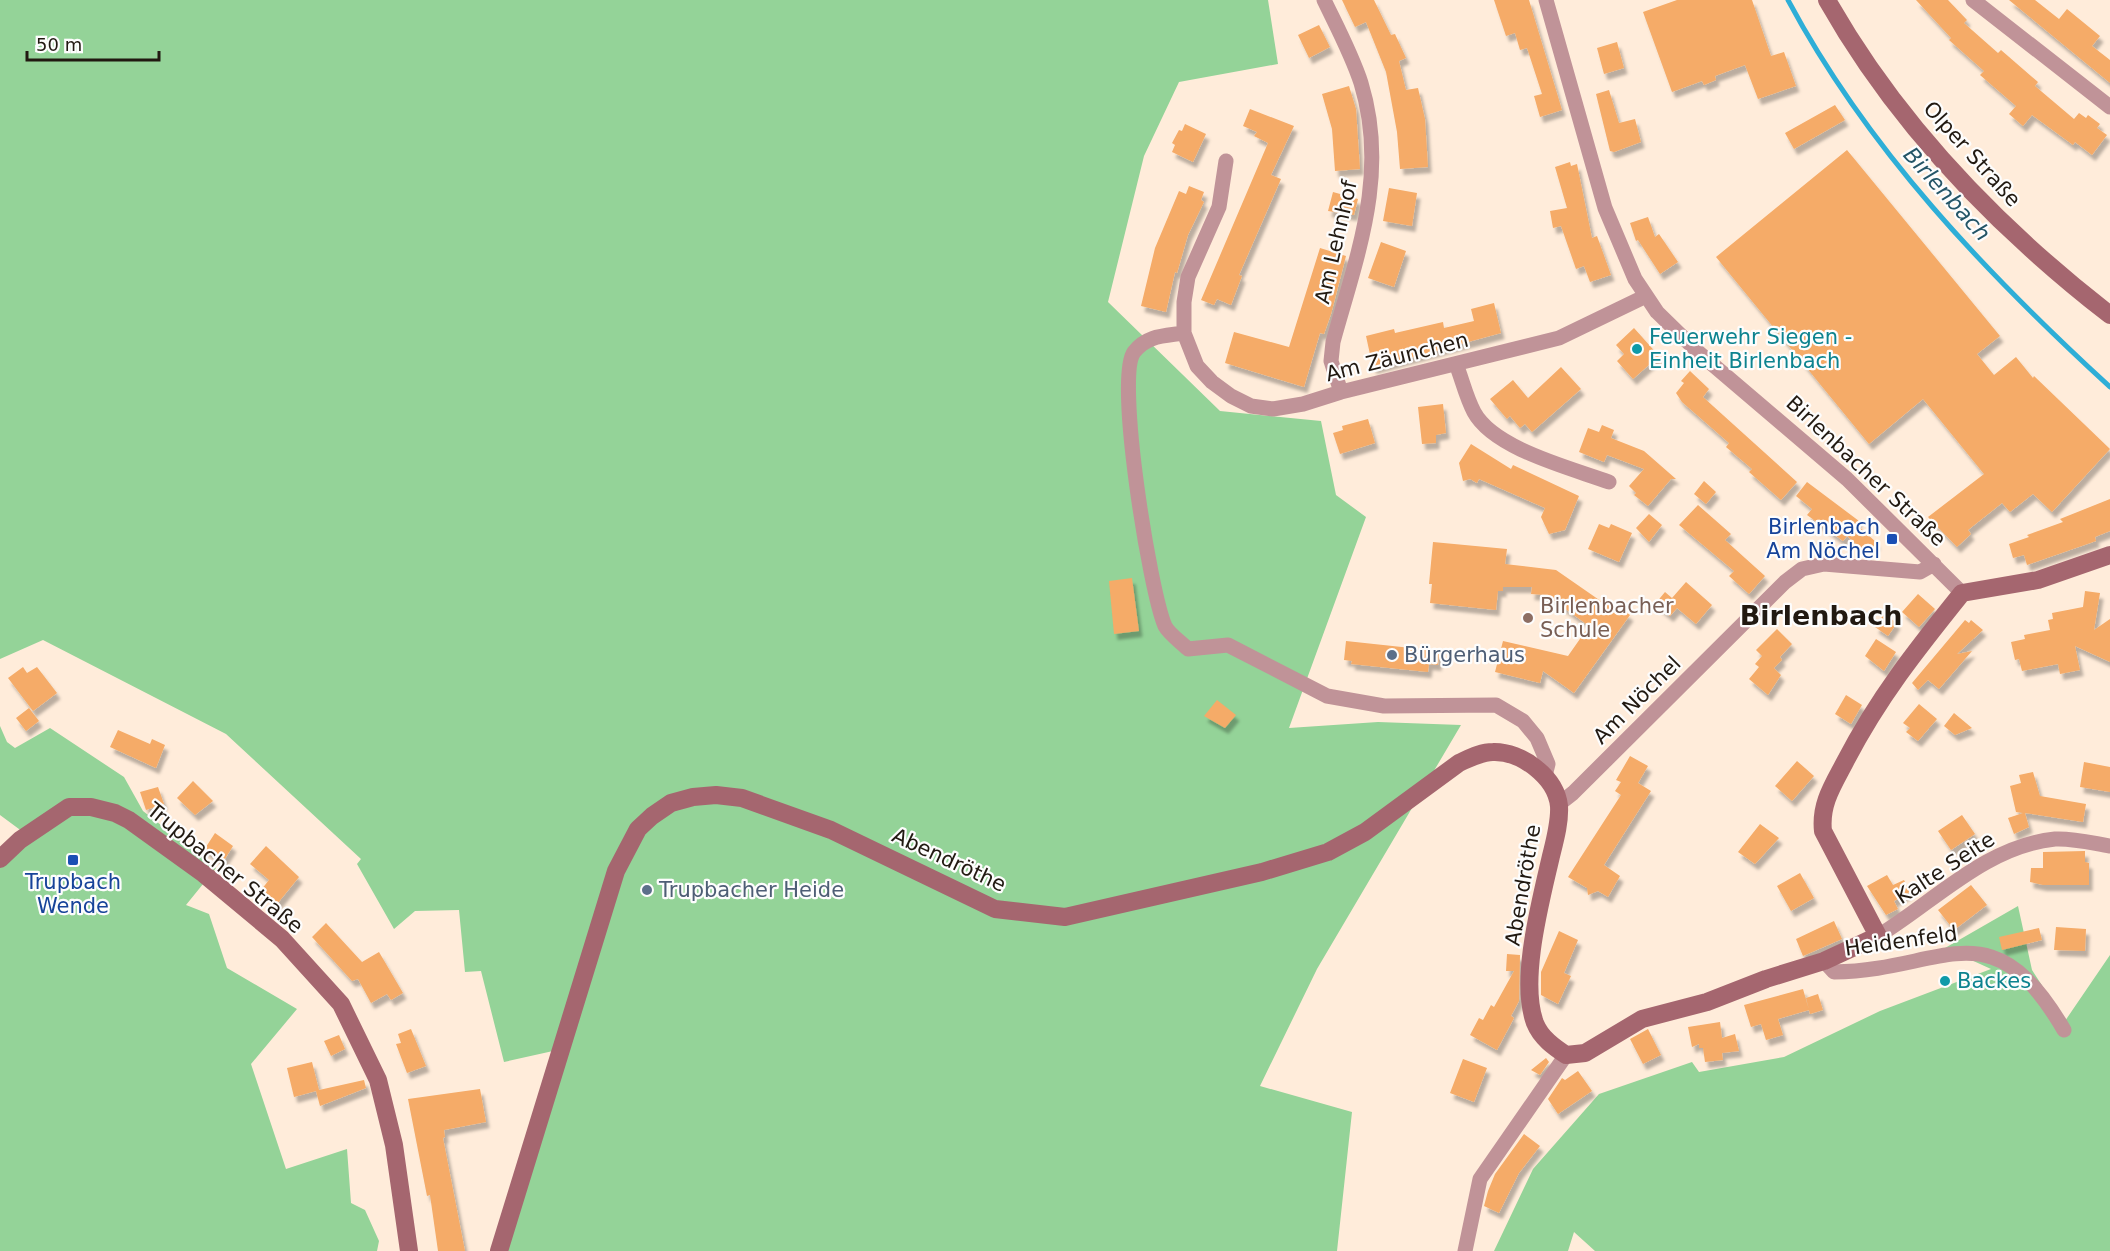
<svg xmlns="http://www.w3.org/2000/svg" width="2110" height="1251" viewBox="0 0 2110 1251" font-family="'DejaVu Sans',sans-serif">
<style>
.green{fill:#94d398}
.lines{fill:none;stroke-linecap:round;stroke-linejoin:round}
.stream{stroke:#2eaed7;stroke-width:5}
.building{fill:#f5ab67;filter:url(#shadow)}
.street{stroke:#c09398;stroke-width:15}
.secondary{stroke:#a5666f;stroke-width:18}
.culture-dot{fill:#0f9aa8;stroke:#fdfdfd;stroke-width:2}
.transit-dot{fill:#1a4fb4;stroke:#fdfdfd;stroke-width:2}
.education-dot{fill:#8d6e63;stroke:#fdfdfd;stroke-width:2}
.service-dot{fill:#5c6f8a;stroke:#fdfdfd;stroke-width:2}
.labels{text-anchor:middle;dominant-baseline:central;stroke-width:4.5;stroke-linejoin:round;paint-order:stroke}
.street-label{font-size:21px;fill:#211911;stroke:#fdfdfd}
.culture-label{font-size:21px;fill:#0d838f;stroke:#fdfdfd;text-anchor:start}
.transit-label{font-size:21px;fill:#164399;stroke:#fdfdfd;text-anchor:end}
.education-label{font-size:21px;fill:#785e54;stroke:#fdfdfd;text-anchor:start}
.service-label{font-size:21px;fill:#4e5e75;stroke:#fdfdfd;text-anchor:start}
.water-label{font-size:22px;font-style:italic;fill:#245567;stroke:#fdfdfd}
.district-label{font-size:27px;font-weight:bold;fill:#211911;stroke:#fdfdfd}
</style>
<defs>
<filter id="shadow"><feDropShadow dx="3.5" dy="6" stdDeviation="1.5" flood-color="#0004"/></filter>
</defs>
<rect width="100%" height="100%" fill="#ffecda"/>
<path class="green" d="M0,0H1268L1278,64L1179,82L1144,156L1108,302L1220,411L1321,421L1336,495L1366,517L1289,728L1378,722L1461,725L1317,969L1260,1086L1352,1112L1337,1251H502L553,1051L504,1062L481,971L465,972L459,910L415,911L394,929L357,864L361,859L226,734L43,640L0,659Z
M0,726L7,742L15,748L50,728L124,777L143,811L216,868L186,905L209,914L227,968L297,1009L251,1064L286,1169L347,1149L351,1203L365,1210L379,1241L377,1251H0V857L23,832L0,815Z
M2018,906L2032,970L2065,1021L2110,955V1251H1595L1574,1232L1568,1251H1494L1533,1169L1599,1094L1692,1062L1699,1072L1784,1057L1880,1011L1991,969L1945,948Z"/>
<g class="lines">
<path class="stream" d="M1788,0C1868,150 1986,273 2110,387"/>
</g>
<path class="building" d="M1342,0H1374L1391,35L1395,34L1406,58L1399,61L1406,90L1418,88L1425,119L1428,167L1400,169L1397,132L1386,72L1366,22L1355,27Z
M1494,0H1529L1562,110L1540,117L1534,96L1542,94L1527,48L1520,50L1515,33L1506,36Z
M1677,0H1752L1771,56L1784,52L1796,86L1758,99L1745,65L1715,76L1716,80L1704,85L1702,81L1672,92L1643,12Z
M1916,0H1948L1967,20L1964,23L1998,53L2001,50L2038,82L2035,86L2074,119L2079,113L2086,118L2088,115L2100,124L2097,128L2107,135L2092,155L2075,142L2073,145L2032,115L2023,126L2009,114L2016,106L1980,75L1984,71L1949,40L1951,38Z
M2009,0H2035L2059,19L2067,9L2100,36L2092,46L2110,60V83Z
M1319,25L1330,47L1309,58L1298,35Z
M1617,42L1624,68L1604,74L1597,48Z
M1349,86L1356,109L1360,169L1335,171L1332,129L1322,94Z
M1609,90L1619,123L1635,119L1641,142L1614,152L1610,151L1596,94Z
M1835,105L1845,120L1794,149L1785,133Z
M1250,109L1294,126L1271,175L1281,179L1239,275L1242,276L1231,305L1217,299L1214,305L1201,300L1268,143L1254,136L1257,132L1243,126Z
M1185,124L1206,134L1193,162L1172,152L1175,145L1172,143L1179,130L1182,131Z
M1847,150L2000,336L1977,354L1994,375L2016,357L2033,378L2034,376L2110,449L2052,512L2033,494L2010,512L2002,503L1968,530L1971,534L1957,547L1928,517L1984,474L1923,399L1869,444L1716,257Z
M1570,162L1571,166L1577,164L1592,238L1597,236L1611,275L1590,282L1584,266L1576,269L1561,226L1553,228L1550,211L1567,208L1555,167Z
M1189,186L1204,192L1201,200L1204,202L1188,235L1177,273L1175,272L1166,312L1141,306L1155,248L1179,191L1186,194Z
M1389,188L1417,193L1412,226L1383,221Z
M1333,192L1358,199L1354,215L1328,211Z
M1648,217L1655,237L1659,234L1678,262L1660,274L1638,240L1636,241L1630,223Z
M1381,242L1406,251L1394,287L1368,278Z
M1320,248L1346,256L1331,314L1324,334L1320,333L1304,387L1225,363L1234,332L1289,347Z
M1494,303L1501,333L1373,368L1366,336L1394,329L1395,333L1443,322L1444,328L1474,321L1471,309Z
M1634,328L1659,356L1633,379L1617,361L1624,354L1616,345Z
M1561,367L1581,389L1532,432L1525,424L1520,428L1510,416L1507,419L1490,399L1513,380L1528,398Z
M1690,371L1709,389L1703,397L1797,482L1781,500L1749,472L1752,469L1726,447L1729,443L1682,402L1676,393L1684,383L1681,381Z
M1443,404L1446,433L1436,435V443L1422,444L1418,407Z
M1368,419L1375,443L1340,454L1333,433L1343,430L1342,426Z
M1602,425L1614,430L1611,438L1644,451L1676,479H1671L1648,506L1634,495L1636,493L1629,486L1644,469L1607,455L1604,462L1579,452L1588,428L1599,432Z
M1471,444L1511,469L1513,465L1579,496L1565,530L1549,534L1541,517L1545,508L1479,479L1477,483L1470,479L1463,481L1459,463Z
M1704,481L1716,492L1706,504L1694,494Z
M1807,482L1859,521L1856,524L1877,543L1866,554L1847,536L1843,541L1807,515L1812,509L1796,496Z
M2110,499V531L2095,537L2096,541L2027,565L2024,555L2013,558L2009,544L2029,537L2027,535L2063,522L2060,519Z
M1698,505L1731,534L1725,540L1765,576L1749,594L1729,576L1734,571L1679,525Z
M1649,514L1662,525L1649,542L1636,528Z
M1599,524L1609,528L1611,524L1632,533L1619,562L1588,549Z
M1433,542L1507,549L1505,564L1556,570L1605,604L1608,600L1630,615L1574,693L1543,671L1540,683L1495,672L1503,641L1568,656L1589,626L1546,595L1531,594L1532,587H1503V591H1498L1496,610L1430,603L1432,584H1429Z
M1132,578L1139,631L1114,634L1109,581Z
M1686,582L1712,605L1696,624L1677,608L1670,616L1655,604L1665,592L1672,598Z
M2085,591L2100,593L2094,630L2110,619V662L2075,646L2080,670L2060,674L2058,664L2022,671L2019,659L2015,660L2011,642L2025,639L2024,635L2050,630L2048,620L2053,619L2052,613L2083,607Z
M1918,594L1935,609L1919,627L1902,612Z
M1884,614L1897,623L1888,636L1875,627Z
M1965,620L1969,623L1971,620L1983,630L1957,654L1972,651L1939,689L1928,680L1918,690L1912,683Z
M1777,629L1792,644L1780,657L1782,660L1774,668L1781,675L1768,695L1749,679L1759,667L1755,664L1762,656L1756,650Z
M1876,639L1896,652L1884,671L1865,656Z
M1346,641L1439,651L1438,665L1429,664L1428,672L1351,664L1352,661L1344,660Z
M23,667L27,673L37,667L57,693L33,711L8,678Z
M1846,695L1862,705L1851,724L1835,714Z
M1217,700L1236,715L1225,728L1204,716Z
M1919,704L1937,719L1918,741L1906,732L1910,728L1903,723Z
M29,708L39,721L26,731L16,718Z
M1954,713L1972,728L1955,735L1944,726Z
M118,730L150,744L152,739L165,745L156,768L110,747Z
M1630,756L1648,766L1638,783L1651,791L1604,865L1620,876L1608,897L1598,891L1588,895L1587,888L1568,877L1621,795L1615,791L1621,782L1616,780Z
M1797,761L1814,776L1792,801L1775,786Z
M2084,762L2110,767V792L2080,787Z
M2033,772L2040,796L2086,804L2083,822L2025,813L2029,827L2014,834L2008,818L2023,813L2016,812L2010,786L2021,783L2019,775Z
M193,781L213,801L195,815L177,798Z
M158,787L164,804L146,810L140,792Z
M1962,815L1975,834L1951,850L1938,831Z
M1760,824L1779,838L1755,864L1738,852Z
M215,833L233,846L223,862L204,850Z
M266,846L299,877L277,904L261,890L269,880L250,864Z
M2085,851V862L2089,863V885H2043L2030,882L2031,868H2043V852Z
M1800,873L1814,898L1791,911L1777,886Z
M1887,875L1893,885L1904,880L1910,892L1894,901L1898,909L1886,915L1867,886Z
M1971,885L1987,905L1954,930L1938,910Z
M1834,921L1842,939L1803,956L1796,939Z
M326,923L362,962L379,952L403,993L391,1000L387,994L371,1003L358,979L352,981L312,937Z
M2056,927L2086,929L2085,951L2054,950Z
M2039,928L2042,940L2002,950L1999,937Z
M1559,931L1578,940L1564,973L1571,976L1558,1004L1541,995V972Z
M1507,954L1520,955L1519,1001L1511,1016L1514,1018L1497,1050L1470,1035L1479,1018L1483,1020L1491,1005L1494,1007L1514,971H1506Z
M1803,989L1809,1010L1778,1019L1783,1035L1766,1040L1761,1024L1751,1027L1744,1005Z
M1818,994L1823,1010L1810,1014L1806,998Z
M1720,1022L1722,1038L1735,1034L1739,1051L1722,1053L1723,1060L1705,1062L1703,1048H1699V1044L1692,1047L1688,1027Z
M411,1029L426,1066L407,1073L396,1044L401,1043L398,1034Z
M1648,1029L1661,1055L1643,1064L1630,1039Z
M339,1035L345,1049L331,1056L324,1041Z
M1546,1058L1549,1062L1540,1075L1531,1070Z
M1463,1059L1487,1068L1474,1102L1450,1093Z
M312,1062L319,1090L364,1080L366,1088L320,1106L316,1091L294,1097L287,1068Z
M1578,1071L1592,1091L1558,1114L1548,1099L1562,1078L1565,1080Z
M480,1089L486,1122L444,1130L445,1137L443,1138L465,1251H438L430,1195L427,1196L408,1099Z
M1524,1134L1540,1146L1519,1173L1499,1213L1484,1206L1488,1191L1495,1174Z"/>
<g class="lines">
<path class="street" d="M1324,0C1337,27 1352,55 1361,83C1389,174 1357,255 1333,342L1331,361L1341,392
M1546,0L1605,208L1635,279L1657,312L1698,352L1847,479L1962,593
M1973,0L2110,107
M1184,333V302L1188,277L1219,207L1226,161
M1456,364C1462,379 1466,397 1474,412C1494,449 1571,468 1609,482
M1545,776L1548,764L1537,738L1523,721L1496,705L1384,706L1327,696L1228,645L1188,649C1181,642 1169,634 1165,626C1150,592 1115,377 1134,352C1147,335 1165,336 1184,333L1197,366L1212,382L1231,396L1251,406L1273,409L1303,404L1341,392L1559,338L1646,296
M1559,804L1573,793L1785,582L1802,569L1824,564L1920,572L1934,564
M1878,936C1934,902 1986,846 2055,839C2073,838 2092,843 2110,846
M1824,961L1834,972C1944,971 1991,904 2064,1030
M1465,1251L1480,1179L1566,1055"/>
<path class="secondary" d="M1827,0C1897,124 1998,228 2110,315
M0,859L20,840L69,807H91L115,813L129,820L204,874L282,939L341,1004L378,1080L394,1145L409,1251
M499,1251L616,871L638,829L652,816L671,803L693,797L716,795L742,798L831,830L995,909L1065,917L1262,872L1328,852L1365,832L1459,763C1470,758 1481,752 1493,752C1521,751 1556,777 1559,806C1560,822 1555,840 1551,856C1541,900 1519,980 1535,1023C1541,1038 1554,1047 1566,1055L1585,1053L1642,1019L1707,1002L1766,979L1824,961L1878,936L1823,831C1820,804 1833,785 1845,762C1878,698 1917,649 1962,593L2038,580L2110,555"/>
</g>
<g class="culture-dot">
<circle cx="1637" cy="349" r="6"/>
<circle cx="1945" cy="981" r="6"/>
</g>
<g class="transit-dot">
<rect x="1886" y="533" width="12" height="12" rx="3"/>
<rect x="67" y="854" width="12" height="12" rx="3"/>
</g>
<circle class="education-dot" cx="1528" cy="618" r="6"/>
<g class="service-dot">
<circle cx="1392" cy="655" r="6"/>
<circle cx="647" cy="890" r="6"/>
</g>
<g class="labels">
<g class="street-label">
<text transform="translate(1972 154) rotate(48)">Olper Straße</text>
<text transform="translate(1336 242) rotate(-77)">Am Lehnhof</text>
<text transform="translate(1397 357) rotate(-14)">Am Zäunchen</text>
<text transform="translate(1866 471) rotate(43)">Birlenbacher Straße</text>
<text transform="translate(1637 700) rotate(-45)">Am Nöchel</text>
<text transform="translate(949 860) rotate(25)">Abendröthe</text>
<text transform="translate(225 868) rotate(39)">Trupbacher Straße</text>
<text transform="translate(1945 868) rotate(-33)">Kalte Seite</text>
<text transform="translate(1523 885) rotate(-80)">Abendröthe</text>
<text transform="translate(1901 941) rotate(-8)">Heidenfeld</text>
</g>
<g class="culture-label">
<text x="1649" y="337">Feuerwehr Siegen -<tspan x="1649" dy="24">Einheit Birlenbach</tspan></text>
<text x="1957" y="981">Backes</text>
</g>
<g class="transit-label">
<text x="1880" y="527">Birlenbach<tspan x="1880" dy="24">Am Nöchel</tspan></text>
<text x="73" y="882" text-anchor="middle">Trupbach<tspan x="73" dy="24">Wende</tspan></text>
</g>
<g class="education-label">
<text x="1540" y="606">Birlenbacher<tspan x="1540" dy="24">Schule</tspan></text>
</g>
<g class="service-label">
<text x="1404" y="655">Bürgerhaus</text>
<text x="659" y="890">Trupbacher Heide</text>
</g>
<g class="water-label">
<text transform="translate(1947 194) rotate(48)">Birlenbach</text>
</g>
<g class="district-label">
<text x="1821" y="615">Birlenbach</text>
</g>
</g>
<path d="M27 51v9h132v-9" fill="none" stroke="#211911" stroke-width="3"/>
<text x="36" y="51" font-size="18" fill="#211911" stroke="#fdfdfd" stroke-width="4.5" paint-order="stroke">50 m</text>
</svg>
